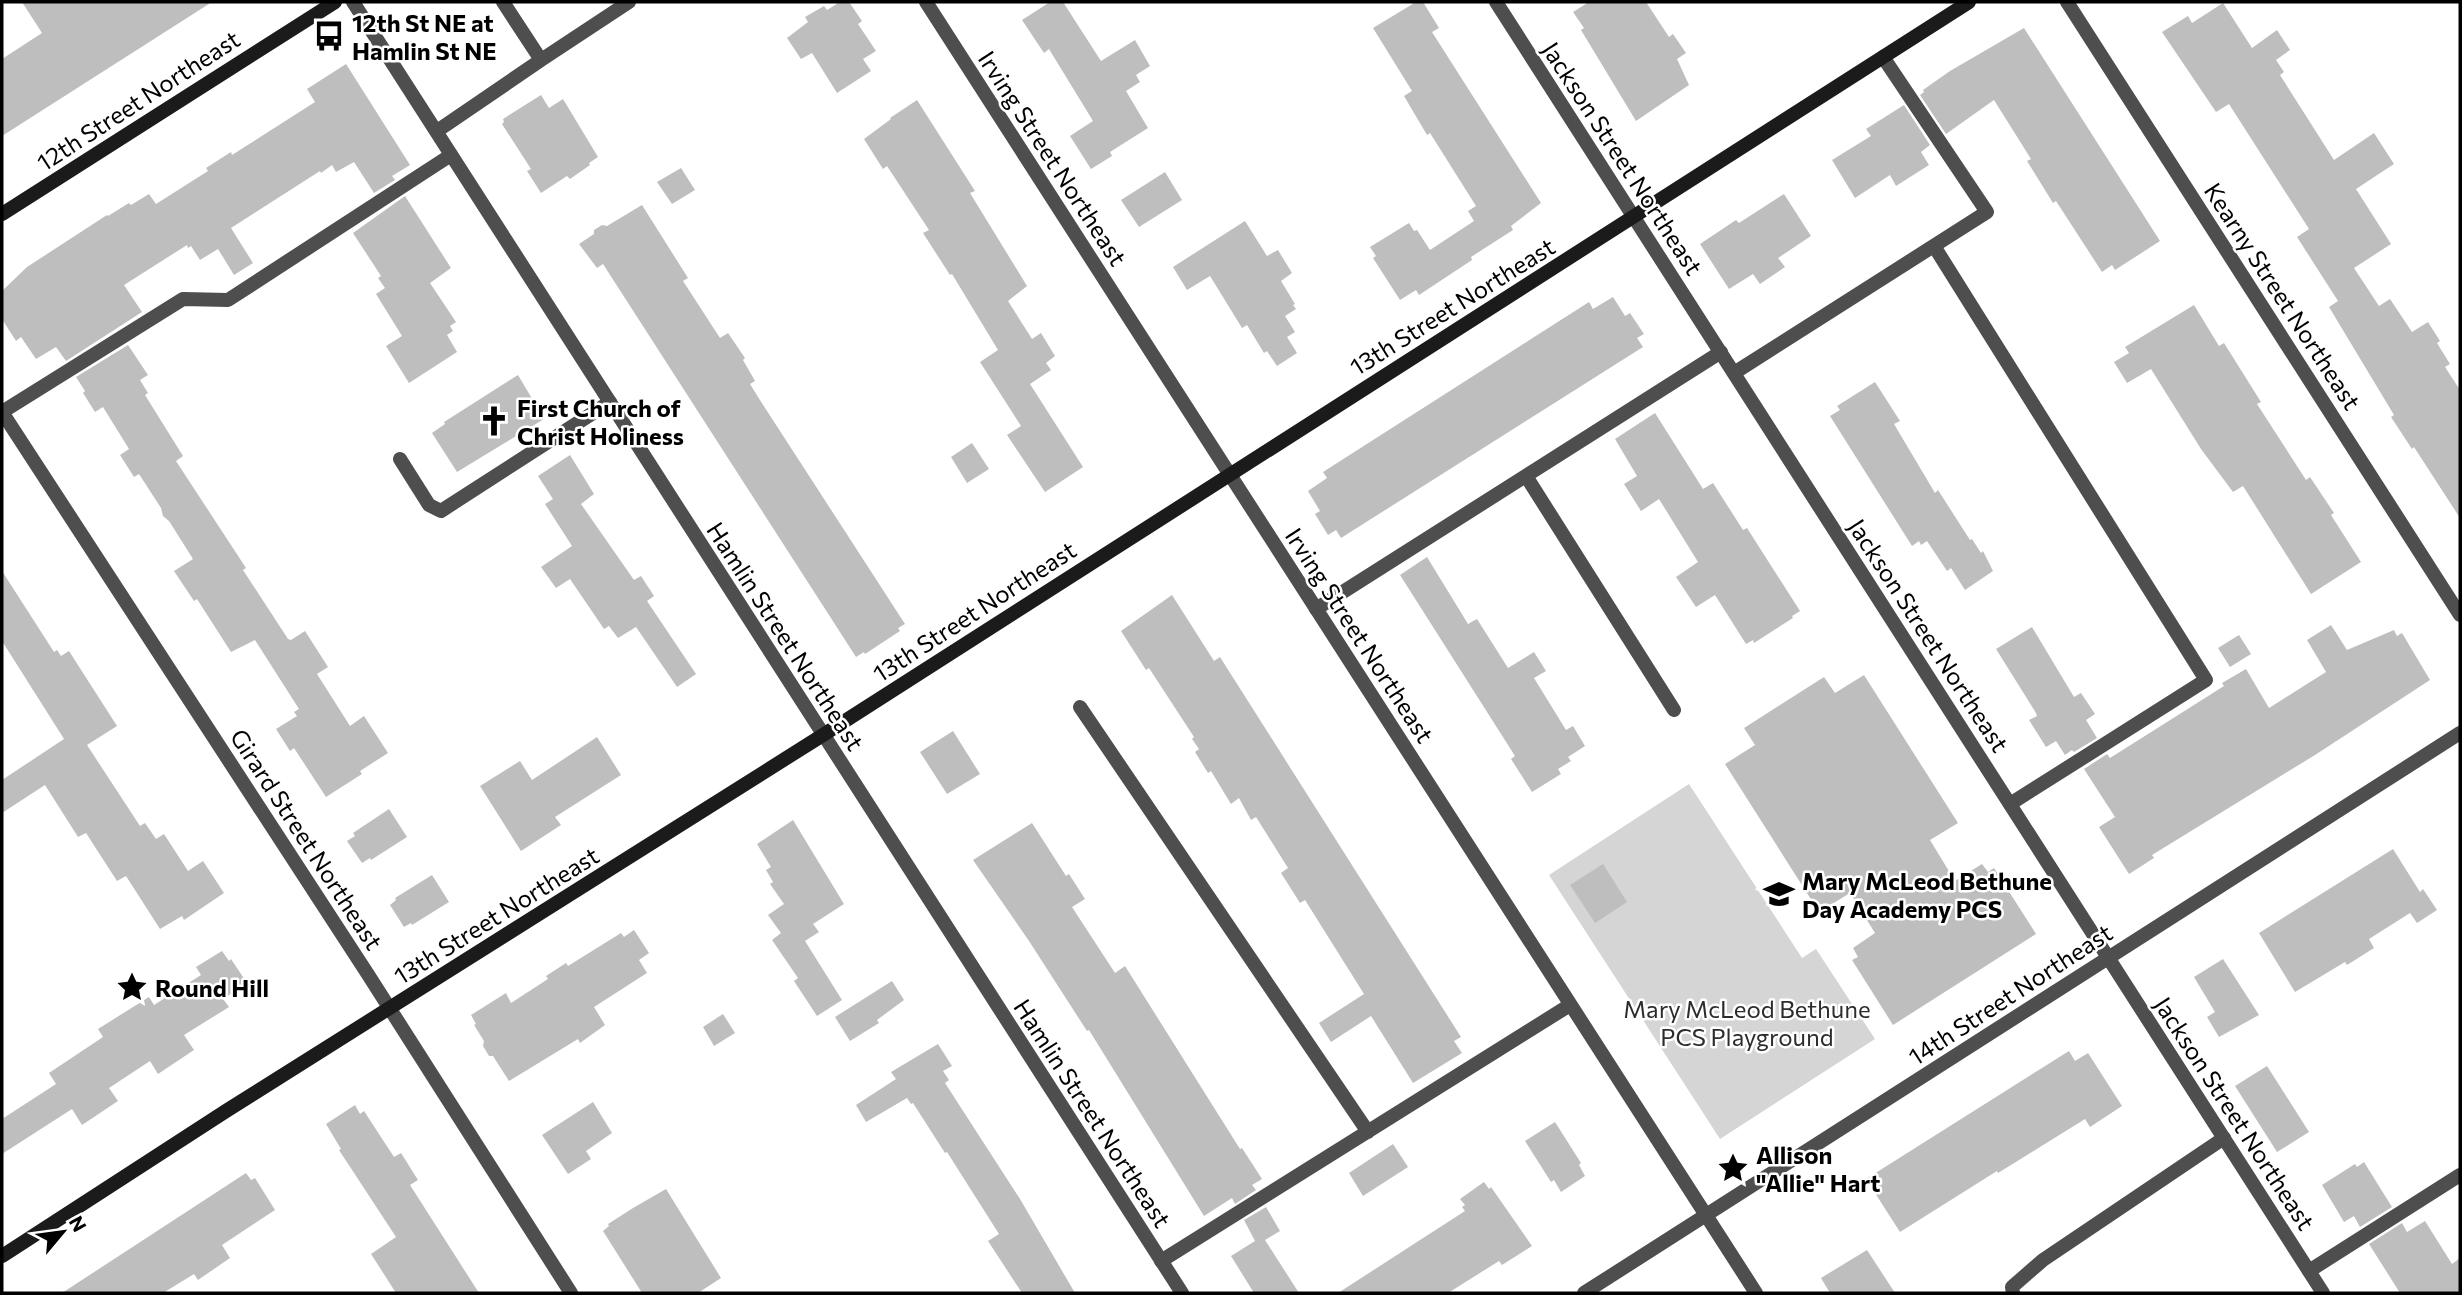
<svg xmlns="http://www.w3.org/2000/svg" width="2462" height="1295" viewBox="0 0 2462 1295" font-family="Commissioner,sans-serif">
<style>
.green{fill:#d5d5d5}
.building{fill:#bebebe}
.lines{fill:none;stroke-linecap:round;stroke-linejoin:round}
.lane{stroke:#4e4e4e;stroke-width:14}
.street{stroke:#4e4e4e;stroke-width:14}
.secondary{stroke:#1b1b1b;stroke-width:14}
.labels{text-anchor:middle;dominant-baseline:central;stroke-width:5;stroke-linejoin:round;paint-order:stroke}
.poi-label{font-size:24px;font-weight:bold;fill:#000;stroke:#fff;text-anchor:start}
.street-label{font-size:24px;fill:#000;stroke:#fff}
.park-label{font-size:24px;fill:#2c2c2c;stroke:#fff}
</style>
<rect width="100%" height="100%" fill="#fff"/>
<path class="green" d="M1689,784L1802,958L1816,949L1875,1039L1720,1139L1549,875Z"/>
<path class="building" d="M22,2H212L2,136V59L42,33Z
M840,2H849L862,21L858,24L876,51L863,59L871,71L837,93L812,53L801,59L787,38L808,22L805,17L824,6L827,10Z
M1050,2H1063L1101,61L1135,40L1150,66L1136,75L1140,82L1126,91L1148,128L1110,152L1112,156L1091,169L1070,136L1093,121L1049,49L1044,53L1022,20Z
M1416,2H1423L1439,28L1432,32L1541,203L1511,226L1513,230L1471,257L1472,260L1419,295L1416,290L1400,300L1373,258L1376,256L1370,247L1409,223L1414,231L1417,230L1430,250L1474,221L1468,211L1476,206L1430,133L1427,135L1404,96L1412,91L1373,28Z
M1589,2H1646L1669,37L1673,34L1686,53L1677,59L1689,85L1636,121L1581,30L1584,28L1573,12Z
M2223,3L2252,48L2277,30L2290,50L2276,60L2284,72L2280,75L2334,160L2374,133L2394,164L2356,189L2391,244L2354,268L2379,306L2390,299L2412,332L2428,322L2440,341L2437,343L2450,364L2445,367L2460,390V518L2414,447L2412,449L2391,417L2394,415L2329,307L2338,301L2297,237L2309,229L2229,104L2216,112L2162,32L2188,16L2192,23Z
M2024,28L2160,241L2115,270L2112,265L2102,272L2056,201L2053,203L2027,161L2031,159L1994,100L1946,134L1920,95L1924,92L1923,90L1950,71Z
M346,64L410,165L392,176L395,180L374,193L354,162L336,172L332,165L321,173L320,171L231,228L253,263L234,275L218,249L200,260L191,246L188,248L187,245L124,285L142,312L66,361L56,347L36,359L21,337L16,341L2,319V291L27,267L107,215L108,216L129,203L131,205L149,194L156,204L208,171L206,168L231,152L232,155L315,102L307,89Z
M541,95L549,108L563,99L598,157L589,163L590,165L570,179L567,176L541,193L527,171L531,169L502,124L504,122L503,119Z
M917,100L975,191L970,193L1027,286L1008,301L1032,339L1041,333L1055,356L1046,363L1051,370L1030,384L1083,467L1045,492L1007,435L1021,426L980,362L998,350L952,274L950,275L923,233L929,230L887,166L883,169L864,139L891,119L890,118Z
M1904,105L1930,145L1921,152L1929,165L1896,186L1890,175L1855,198L1832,160L1871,136L1866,129Z
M681,168L695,190L672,204L657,182Z
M1165,172L1182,200L1139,227L1121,200Z
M1784,194L1811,236L1778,258L1785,267L1760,284L1753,274L1729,289L1700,244L1736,220L1739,223Z
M405,196L451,268L430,283L456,322L450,326L453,331L447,335L457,352L409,383L386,346L402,336L376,294L385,288L378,278L381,276L353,233Z
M642,205L688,278L683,281L720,338L728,333L745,358L743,360L755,381L750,384L758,397L905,624L898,628L900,631L865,654L864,652L856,657L603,264L597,268L579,244L594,234V230L602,225L607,226Z
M1245,221L1267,256L1278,250L1292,273L1281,281L1295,304L1293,305L1296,309L1285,316L1295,332L1287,337L1297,353L1277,366L1267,351L1264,353L1247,325L1242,328L1210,276L1187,290L1173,267Z
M1613,297L1625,316L1630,313L1644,334L1637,338L1643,347L1341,538L1336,530L1328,535L1315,514L1320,511L1308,491L1327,478L1323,472L1589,302L1593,309Z
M2194,305L2219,346L2224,343L2261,402L2257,404L2306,480L2310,477L2334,513L2331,515L2361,562L2311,594L2243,486L2233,492L2201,449L2151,369L2127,383L2114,362L2129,353L2125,347Z
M128,345L148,375L140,380L148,393L145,395L183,456L176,461L246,568L243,570L288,639L291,640L305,631L328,667L317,674L350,726L364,716L388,753L360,771L362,774L326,797L294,748L290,751L276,729L297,716L294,712L299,709L255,640L231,652L197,599L194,601L174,571L193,559L169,521L163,516L161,508L139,474L134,477L120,455L129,449L103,407L95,412L83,393L85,391L76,377Z
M518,375L544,419L457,472L432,433L445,424L444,422Z
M1875,382L1900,421L1894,424L1935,493L1938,490L1970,540L1972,539L1981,553L1983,551L1993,571L1965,590L1951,568L1947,571L1927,541L1921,545L1919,541L1912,546L1830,416L1840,410L1837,406Z
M1655,413L1703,489L1713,483L1743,530L1747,528L1800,611L1792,616L1793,618L1754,643L1753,640L1746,644L1715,595L1696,607L1676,577L1698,562L1659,499L1641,511L1624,484L1637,476L1615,439Z
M972,443L989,469L967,483L951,457Z
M570,455L594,494L581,504L634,580L641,576L654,596L647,601L696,674L677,687L636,627L618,638L609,626L604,629L570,579L556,588L541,567L572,546L545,504L553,499L538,476Z
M1427,557L1468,624L1477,619L1508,668L1534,652L1546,671L1534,678L1566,730L1573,726L1585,746L1568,757L1571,761L1558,769L1561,774L1532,792L1511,759L1515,756L1400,575Z
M2,571L54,652L57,650L61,656L69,651L117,726L87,745L140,826L145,823L156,839L164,834L188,871L203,861L224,893L184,920L182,916L160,929L126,876L117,881L86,833L78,837L45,785L2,813V780L64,739L2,641Z
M1172,595L1214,661L1220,657L1461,1037L1454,1041L1462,1053L1413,1083L1371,1016L1331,1042L1319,1023L1364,994L1305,900L1300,903L1281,873L1288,868L1256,817L1251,820L1239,798L1231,804L1211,771L1208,773L1195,752L1199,749L1192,739L1194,737L1149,668L1146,670L1121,631Z
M2331,625L2347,650L2394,630L2397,636L2402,633L2430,680L2315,755L2152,855L2154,858L2129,874L2099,827L2115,817L2084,769L2107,754L2110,758L2224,686L2222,683L2246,669L2269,708L2326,672L2307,640Z
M2032,627L2074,697L2081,693L2095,714L2086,720L2097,738L2074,752L2072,750L2065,755L2056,741L2046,747L2029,720L2037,716L2036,713L1996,649Z
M2239,635L2251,654L2230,667L2218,648Z
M1864,675L1958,823L1930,840L1955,881L1982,864L1988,872L1994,868L2036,934L1893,1025L1852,960L1858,957L1853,948L1875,933L1850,893L1819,912L1725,764L1755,745L1744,728L1824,677L1835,693Z
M953,731L980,774L947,794L920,752Z
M597,737L621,775L555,817L561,825L521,851L480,786L520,761L532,780Z
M389,809L407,837L371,860L370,858L362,863L347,841L355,836L353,833Z
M793,820L844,904L813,924L819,932L805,941L842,1000L817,1016L794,981L798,978L772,940L781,933L768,915L784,904L770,884L773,882L766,870L771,867L757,844Z
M1032,823L1066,876L1069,874L1085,899L1072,907L1115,973L1125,966L1240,1149L1242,1148L1262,1179L1252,1185L1256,1190L1235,1204L1232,1198L1204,1216L1089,1030L1087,1031L1029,941L973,860Z
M2393,849L2420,892L2423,889L2437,910L2417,923L2410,913L2369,939L2374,948L2347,965L2345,962L2295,992L2259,933Z
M1603,864L1627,902L1595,923L1570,885Z
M432,875L449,902L412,925L411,923L404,927L390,905L396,900L395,898Z
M634,930L649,953L639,960L647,973L594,1007L605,1025L580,1043L578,1039L509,1081L493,1056H489L483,1046L484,1041L474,1025L476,1024L471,1015L506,993L511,1003L548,979L546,976L566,963L568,966L621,933L624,937Z
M222,951L229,961L231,959L247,983L223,999L229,1007L184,1035L194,1050L158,1074L150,1061L109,1088L118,1101L82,1125L72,1109L2,1154V1119L56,1084L49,1073L103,1037L98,1029L149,997L154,1005L201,975L196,967Z
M2223,959L2259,1015L2219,1037L2207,1017L2215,1012L2194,977Z
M892,981L904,1000L877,1020L879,1023L850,1041L835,1017Z
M723,1014L735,1033L714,1046L703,1027Z
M938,1044L952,1066L943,1071L949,1080L945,1083L1020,1199L1075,1293H1022L988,1241L999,1234L947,1152L945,1153L913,1103L911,1104L907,1098L866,1122L856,1105L896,1079L891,1072Z
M2069,1051L2075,1061L2088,1053L2122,1106L2090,1127L2085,1119L1998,1173L1997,1171L1900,1232L1866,1179Z
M2267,1066L2309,1132L2277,1152L2235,1086Z
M593,1102L612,1133L586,1151L591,1159L568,1174L542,1135Z
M355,1105L360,1114L364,1111L394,1157L401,1153L418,1180L410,1185L479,1293H396L371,1254L396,1237L339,1150L341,1149L326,1124Z
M1555,1122L1581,1163L1579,1165L1585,1176L1561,1192L1554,1180L1551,1182L1525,1141Z
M1393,1144L1408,1167L1363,1196L1349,1173Z
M2364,1162L2392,1207L2360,1227L2354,1216L2344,1222L2322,1185L2355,1164L2357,1167Z
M246,1173L251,1180L255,1178L275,1210L222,1245L230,1258L198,1280L194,1274L163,1293H62Z
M1484,1182L1489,1189L1491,1187L1532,1246L1502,1265L1499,1261L1448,1293H1338L1465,1211L1462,1207L1465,1205L1460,1199Z
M666,1189L721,1278L698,1293H642L603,1231L609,1226L608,1224L633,1208Z
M1266,1207L1280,1231L1265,1240L1299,1293H1254L1231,1256L1255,1241L1244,1220Z
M2425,1221L2452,1264L2460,1258V1293H2400L2369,1244L2402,1223L2407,1232Z
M1867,1250L1895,1293H1830L1821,1278Z"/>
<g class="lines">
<path class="lane" d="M503,2L541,60L629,2
M437,131L541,60
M1934,246L2206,680L2010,804
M1734,373L1987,212L1883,57
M2,412L183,299L228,300L451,155
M400,459L429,505L441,511L610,402
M1526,476L1674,710
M1316,609L1721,352
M1080,707L1368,1132
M1161,1261L1570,1005
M2309,1271L2460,1175
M2013,1293L2012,1287L2043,1260L2224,1138"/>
<path class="street" d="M353,2L1182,1293
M926,2L1756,1293
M1496,2L2323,1293
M2067,2L2460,615
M2,412L369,976L571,1293
M1584,1293L2460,733"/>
<path class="secondary" d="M2,214L335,2
M2,1256L226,1111L823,735L1969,2"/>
</g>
<defs>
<g id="bus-bare" transform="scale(2.415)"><path d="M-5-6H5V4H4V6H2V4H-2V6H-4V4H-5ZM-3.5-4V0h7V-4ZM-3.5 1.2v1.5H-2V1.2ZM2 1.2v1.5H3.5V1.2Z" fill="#000" stroke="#fff" stroke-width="2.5" paint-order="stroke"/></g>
<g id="church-bare" transform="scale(2.415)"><path d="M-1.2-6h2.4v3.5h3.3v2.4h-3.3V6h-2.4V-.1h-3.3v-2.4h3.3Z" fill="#000" stroke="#fff" stroke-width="2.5" paint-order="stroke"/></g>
<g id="school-bare" transform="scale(2.415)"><path d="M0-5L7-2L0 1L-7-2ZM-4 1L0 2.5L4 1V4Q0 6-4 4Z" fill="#000" stroke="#fff" stroke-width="2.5" paint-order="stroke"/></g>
<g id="sight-bare" transform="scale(2.415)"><path d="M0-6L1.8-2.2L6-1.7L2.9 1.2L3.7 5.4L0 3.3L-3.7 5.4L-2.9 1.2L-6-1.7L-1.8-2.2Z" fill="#000" stroke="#fff" stroke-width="2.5" paint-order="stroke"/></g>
</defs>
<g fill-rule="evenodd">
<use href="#bus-bare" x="329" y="36"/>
<use href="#church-bare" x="494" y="421"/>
<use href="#school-bare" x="1779" y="894"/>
<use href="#sight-bare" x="132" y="987"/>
<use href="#sight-bare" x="1733" y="1168"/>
</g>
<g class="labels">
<g class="poi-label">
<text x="352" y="22">12th St NE at<tspan x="352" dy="28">Hamlin St NE</tspan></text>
<text x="517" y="407">First Church of<tspan x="517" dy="28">Christ Holiness</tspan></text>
<text x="1802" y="880">Mary McLeod Bethune<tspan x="1802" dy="28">Day Academy PCS</tspan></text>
<text x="155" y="987">Round Hill</text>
<text x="1756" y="1154">Allison<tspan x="1756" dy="28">"Allie" Hart</tspan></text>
</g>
<g class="street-label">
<text transform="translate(138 100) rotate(-33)">12th Street Northeast</text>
<text transform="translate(1053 158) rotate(57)">Irving Street Northeast</text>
<text transform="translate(1623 158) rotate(57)">Jackson Street Northeast</text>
<text transform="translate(2283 296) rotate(57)">Kearny Street Northeast</text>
<text transform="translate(1452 306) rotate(-32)">13th Street Northeast</text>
<text transform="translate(974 611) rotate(-33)">13th Street Northeast</text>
<text transform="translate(1360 635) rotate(57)">Irving Street Northeast</text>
<text transform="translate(1929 635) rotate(57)">Jackson Street Northeast</text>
<text transform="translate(786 636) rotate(57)">Hamlin Street Northeast</text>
<text transform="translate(307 839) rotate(57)">Girard Street Northeast</text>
<text transform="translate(496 915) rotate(-32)">13th Street Northeast</text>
<text transform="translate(2010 994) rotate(-33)">14th Street Northeast</text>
<text transform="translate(1093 1113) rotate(57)">Hamlin Street Northeast</text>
<text transform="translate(2235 1113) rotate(57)">Jackson Street Northeast</text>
</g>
<g class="park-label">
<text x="1747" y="1008">Mary McLeod Bethune<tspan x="1747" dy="28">PCS Playground</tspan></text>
</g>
</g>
<rect width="2462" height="1295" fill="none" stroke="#000000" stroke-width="7"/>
<g transform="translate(63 1232) rotate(61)" stroke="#ffffff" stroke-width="5" paint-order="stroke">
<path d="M0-5L12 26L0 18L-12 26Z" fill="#000000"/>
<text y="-10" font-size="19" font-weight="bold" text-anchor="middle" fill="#000000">N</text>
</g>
</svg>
